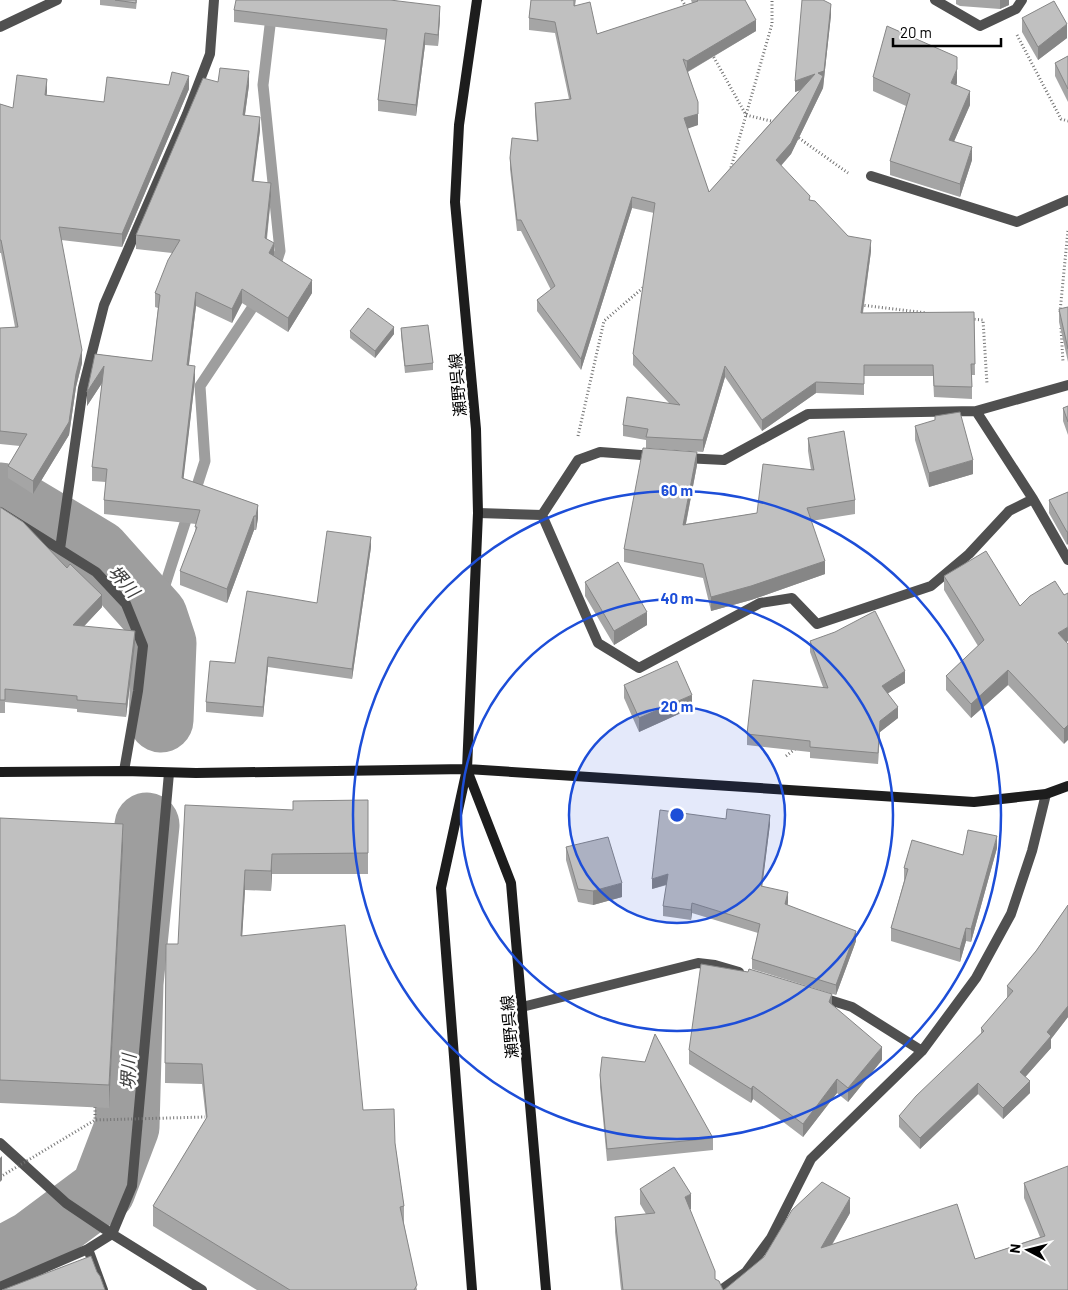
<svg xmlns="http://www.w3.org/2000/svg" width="1068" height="1290" viewBox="0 0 1068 1290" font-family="Barlow,'Noto Sans JP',sans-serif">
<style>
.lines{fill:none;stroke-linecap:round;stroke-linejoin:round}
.stream{stroke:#9e9e9e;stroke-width:11}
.river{stroke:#9e9e9e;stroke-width:65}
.path{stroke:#727272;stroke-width:3;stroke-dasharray:1 2.5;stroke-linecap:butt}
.lane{stroke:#505050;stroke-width:10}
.street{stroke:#505050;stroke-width:10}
.secondary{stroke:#1d1d1d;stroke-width:10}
.path-bridge{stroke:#727272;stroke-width:3;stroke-dasharray:1 2.5;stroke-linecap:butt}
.wall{fill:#a5a5a5}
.shaded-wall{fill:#868686}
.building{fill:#c0c0c0;stroke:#868686}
.ring{fill:none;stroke:#1d4ed8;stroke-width:2.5}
.labels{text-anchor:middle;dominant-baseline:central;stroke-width:5;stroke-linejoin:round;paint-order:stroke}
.street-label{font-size:16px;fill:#000;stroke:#fff}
.water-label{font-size:18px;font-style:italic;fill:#3f3f3f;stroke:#fff}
.centre{fill:#1d4ed8;stroke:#fff;stroke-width:2.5}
.ring-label{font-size:15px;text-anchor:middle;font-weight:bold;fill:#1d4ed8;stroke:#fff;stroke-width:5;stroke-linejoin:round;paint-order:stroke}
</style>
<rect width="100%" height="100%" fill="#fff"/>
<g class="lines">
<path class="stream" d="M273,0L263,85L280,251L273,273
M155,616L205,461L200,386L260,296"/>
<path class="river" d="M0,495L13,501L98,552L155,616L164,643L161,720
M0,1260L32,1243L103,1190L127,1127L131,983L147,825"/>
<path class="path" d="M682,0L686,7
M1017,35L1061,119L1068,121
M712,54L746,115L775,122
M796,136L848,173
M730,171L772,24V0
M861,305L927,313
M1060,312L1068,230
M971,319L983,320L987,384
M1061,328L1063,362
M578,436L604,321L645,286
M786,756L795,749
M95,1107V1120"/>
<path class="lane" d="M0,27L57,0
M976,411L1033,499L1068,560
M684,458L724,460L808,414L976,411L1068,385
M478,513L542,515L578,460L600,452L655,456
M542,515L598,643L639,668L760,603L792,598L817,624L931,586L969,554L1009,511L1033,499"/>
<path class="street" d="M935,0L980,26L1016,9L1022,0
M871,176L1017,222L1068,200
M0,512L96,572L126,604L143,646L138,691L124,771
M60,549L83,388L104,305L187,114L210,54L214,0
M820,997L852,1007L922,1051
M522,1007L698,963L715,965L739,972
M0,1143L66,1203L112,1234L202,1290
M0,1287L88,1249
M103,1290L88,1249L112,1234L132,1186L169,773
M721,1290L746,1272L771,1238L811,1159L922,1051L976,978L1011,914L1032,851L1046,794"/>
<path class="secondary" d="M467,770L511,883L546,1290
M0,772L124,771L196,773L467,769L974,802L1046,794L1068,786
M472,1290L441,888L467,769L478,513L476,429L455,202L459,125L477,0"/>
<path class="path-bridge" d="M0,1177L95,1120L205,1117"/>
</g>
<path class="wall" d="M100,0H137L136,9L100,5Z
M531,0H576L575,6L597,34L692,3L691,0H745L756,31L688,72L698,125L687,128L709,192L800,90L795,92L831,15L823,88L791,154L781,166L810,200L848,236L871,251L863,313L974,312L975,375H972V399L934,397L933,376H864V395L816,393L762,431L725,377L703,452L646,448V440L623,436V425L669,403L633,365V354L654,213L632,208L581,370L537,311V300L551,290L521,231H517L510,169V158L537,141L535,114V103L569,99L555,33L529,30V18Z
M956,0H1009V5L1000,9L960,6L956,4Z
M234,10L440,17L438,46L425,45L416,116L378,111V100L386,40L234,22Z
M1022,18L1067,38L1038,60L1022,32Z
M1068,56V102L1055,76V63Z
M873,77L957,83L956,85L970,105L954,141L972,160L960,197L890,175V161L906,106L873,91Z
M218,82L249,85L245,115L260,130L253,181L271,196L267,239L274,256L312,293L288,332L242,303L232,323L196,306L189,365L195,380L183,479L258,505V518L256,530H254L227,603L180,585V571L195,532L196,524L104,514V500L106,482L92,481V467L102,383L87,406L95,354L152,361L158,308L155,307V293L172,253L136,249V235Z
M189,89L122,247L61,240L82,363L76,387L69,435L33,494L8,478V466L20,446L0,444V328L15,327L1,253H0V104L13,108L47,92L46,95L104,102Z
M1068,307V362L1059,322V309Z
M401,328L433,363V370L405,373L401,335Z
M350,331L394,334L375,358L350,338Z
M1068,406V435L1063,421V408Z
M915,426L973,474L929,487L915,440Z
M808,438L855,500V514L811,521L825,574L751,600L711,611L703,578L624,562V549L697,465L686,524L757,513L811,470L808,451Z
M1068,492L1067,545L1049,513V500Z
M0,507L102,607L84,626L135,644L126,717L77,712V709L5,702V713H0Z
M371,547L352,679L268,667L263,717L206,712V702L235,663L317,603Z
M944,576L1020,606L1067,642L1064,744L1008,685L971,718L946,690V676L978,646L944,590Z
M585,582L647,625L614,645L585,596Z
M810,641L905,683L888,693L898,718L880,732L878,764L810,758V752L747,745V734L823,687L810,652Z
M624,685L692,708L639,732L624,698Z
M368,800V874H272L271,891L245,890L242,936L363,1110L395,1143L404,1206V1224L417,1290H257L153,1226V1206L206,1119L202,1084L165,1083L166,944H178L293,810Z
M0,818L123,847L109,1108L0,1103Z
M726,819L770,824L762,886L788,902V905L856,941L836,995L752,969V959L758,933L692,913L691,920L663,916V906L667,885L652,889Z
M566,847L622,897L593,905L578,902L566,860Z
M997,848L971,942L966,941L960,962L891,941V928L904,881V868Z
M1068,905V1017L1051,1039V1048L1025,1077L1030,1093L1003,1119L978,1094L920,1149L899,1127V1116L981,1033V1028L1008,998L1007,997V986L1036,951Z
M832,1005L882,1060L848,1102L837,1093L803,1137L753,1099L751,1103L689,1064V1050Z
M600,1075L713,1138V1150L607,1161L600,1087Z
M1024,1183L1068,1290H724L850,1213L832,1245L975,1259L1040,1237L1024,1198Z
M640,1189L691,1209H690L715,1279L723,1290H621L615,1232V1217L646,1214L640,1204Z"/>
<path class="shaded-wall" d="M1000,0H1009V5L1000,9Z
M831,4V15L823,88L791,154L776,171V160L818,73Z
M440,6V17L438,46V35Z
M756,20V31L687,72V61Z
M1067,24V38L1038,60V47Z
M425,33V45L416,116V105Z
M957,69V83L951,97V83Z
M249,71V85L243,128V115Z
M815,74V85L795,92V81Z
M189,76V89L122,247V234Z
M47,79V92L45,108V95Z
M970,91V105L949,153V140Z
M698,114V125L684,130V118Z
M260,117V130L252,195V181Z
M972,147V160L960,197V184Z
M271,183V196L265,252V238Z
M632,197V208L581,370V359Z
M871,240V251L861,324V313Z
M274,243V256L269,253Z
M312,280V293L288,332V318Z
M242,289V303L232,323V309Z
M196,292V306L187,379V365Z
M394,327V334L375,358V351Z
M82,350V363L76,387L69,435L33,494V481L76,374Z
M104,366V380L87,406V392Z
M195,366V380L182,492V478Z
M725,366V377L703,452V440Z
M816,382V393L762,431V420Z
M697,452V465L683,538V525Z
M973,460V474L929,487V473Z
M258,505V518L256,530V516Z
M254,516V530L227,603V589Z
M1067,532H1068V544L1067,545Z
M371,537V547L352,679V669Z
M825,561V574L751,600L711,611V597Z
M102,595V607L73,638V625Z
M647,612V625L614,645V631Z
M1068,627V641L1058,648V633Z
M135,631V644L126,717V704Z
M268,657V667L263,717V707Z
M1008,670V685L971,718V704Z
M905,671V683L882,697V686Z
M692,695V708L639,732V718Z
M898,707V718L880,732L878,764L880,721Z
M1068,725V740L1064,744V729Z
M770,815V824L761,896V886Z
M123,824V847L109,1108V1085Z
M997,836V848L971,942V929Z
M272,854V874L271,891V871Z
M245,870V890L241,956V936Z
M668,874V884L652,889V879Z
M622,883V897L593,905V891Z
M788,892V902L785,914V904Z
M692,903V913L691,920V910Z
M966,928V941L960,962V949Z
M856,931V941L836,995V985Z
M832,994V1008L829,1002Z
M1068,1006V1017L1051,1039V1048L1020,1083V1072L1047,1032Z
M882,1047V1060L848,1102V1088Z
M837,1079V1093L803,1137V1124Z
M1030,1081V1093L1003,1119V1108Z
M978,1083V1094L920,1149V1138Z
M753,1086V1099L751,1103V1089Z
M2,1156V1180L0,1182V1158Z
M691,1194V1209L685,1212V1197Z
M850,1198V1213L821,1263V1248Z"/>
<path class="building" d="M115,0H136V3Z
M236,0H390L440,6L438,35L425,33L416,105L378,100L387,29L234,10Z
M531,0H574V6L590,2L597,34L698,1L697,0H745L756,20L687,61L683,59L698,102V114L684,118L709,192L815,74L795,81L802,0H823L831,4L824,71L818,73L823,76L791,143L776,160L810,196L809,200L815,201L848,236L871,240L861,313L974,312L975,364H971L972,387L934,386L933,365H864V384L816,382L762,420L725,366L703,440L646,437L648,429L623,425L627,397L680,405L633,354L655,203L632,197L581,359L537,300L555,286L521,220H517L510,158L512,138L538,141L535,103L571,99L555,22L529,18Z
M1054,1L1067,24L1038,47L1022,18Z
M887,26L957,57V69L951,83L970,91L949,140L972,147L960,184L890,161L910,94L873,77Z
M1068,56V89L1055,63Z
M220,68L249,71L243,115L260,117L252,181L271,183L265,238L274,243L269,253L312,280L288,318L242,289L232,309L196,292L187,365L195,366L182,478L258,505L256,516H254L227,589L180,571L197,527H195L200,510L104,500L107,469L92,467L104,366L87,392L95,354L152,361L160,295L155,293L168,260L180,240L136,235L203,78L218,82Z
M172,72L189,76L122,234L59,227L82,350L76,374L69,422L33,481L8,466L27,434L0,431V328L18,327L1,240H0V104L13,108L17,75L47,79L45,95L104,102L107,77L169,85Z
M1068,307V349L1059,309Z
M368,308L394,327L375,351L350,331Z
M428,325L433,363L405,366L401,328Z
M1068,406V422L1063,408Z
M960,412L973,460L929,473L915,426L935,420V416Z
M844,431L855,500L807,508L825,561L751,586L711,597L703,564L624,549L643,448L697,452L683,525L757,513L763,464L814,470L808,438Z
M1068,492V532H1067L1049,500Z
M0,507L23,522L67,568L70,564L102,595L73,625L135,631L126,704L77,700V696L5,689V700H0Z
M327,531L371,537L352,669L268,657L263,707L206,702L210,661L235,663L247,591L317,603Z
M986,551L1020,606L1030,596L1055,581L1064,595L1068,593V627L1058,633L1068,644V725L1064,729L1008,670L971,704L946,676L984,640L944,576Z
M618,562L647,612L614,631L585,582Z
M875,611L905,671L882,686L898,707L880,721L878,753L810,747V741L747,734L753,680L828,688L810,641L835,632Z
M677,661L692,695L639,718L624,685Z
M368,800V853L272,854L271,871L245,870L241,936L345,925L363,1110L394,1109L395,1143L404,1206L400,1207L417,1285L414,1290H290L153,1206L207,1117L202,1064L165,1063L166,944H178L185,805L293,810V801Z
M727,809L770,815L761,886L788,892L785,904L856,931L836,985L752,959L760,924L692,903L691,910L663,906L668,874L652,879L660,810L726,819Z
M0,818L123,824L109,1085L0,1080Z
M968,830L997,836L971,929L966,928L960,949L891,928L908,869L904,868L912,840L963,855Z
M608,837L622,883L593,891L578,889L566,847Z
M1068,905V1006L1047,1032L1051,1036L1020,1072L1030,1081L1003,1108L978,1083L920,1138L899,1116L916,1096L984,1031L981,1028L1013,991L1007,986L1036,951Z
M701,964L748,972L749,969L832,994L829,1002L882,1047L848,1088L837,1079L803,1124L753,1086L751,1089L689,1050Z
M655,1034L713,1138L607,1149L600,1075L602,1057L645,1062Z
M1068,1166V1290H724L764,1257L792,1210L822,1182L850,1198L821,1248L957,1204L975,1259L1045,1236L1024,1183Z
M674,1167L691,1194L685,1197L715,1271V1279L719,1281L723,1290H623L615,1217L655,1213L640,1189Z
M91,1256L97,1272L100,1276L105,1290H2Z"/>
<circle cx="677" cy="815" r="108" fill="#1d4ed8" fill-opacity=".12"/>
<g class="ring">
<circle cx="677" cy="815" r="108"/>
<circle cx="677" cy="815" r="216"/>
<circle cx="677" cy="815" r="324"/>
</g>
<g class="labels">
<g class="street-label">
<text transform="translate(457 385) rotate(-95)">瀬野呉線</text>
<text transform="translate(509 1027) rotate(-95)">瀬野呉線</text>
</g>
<g class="water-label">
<text transform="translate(124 581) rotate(48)">堺川</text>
<text transform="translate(128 1072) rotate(-88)">堺川</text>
</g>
</g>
<circle cx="677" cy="815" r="8" class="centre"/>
<g class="ring-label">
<text x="677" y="496">60 m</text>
<text x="677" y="604">40 m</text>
<text x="677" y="712">20 m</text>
</g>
<g transform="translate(1028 1250) rotate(277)" stroke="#ffffff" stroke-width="4" paint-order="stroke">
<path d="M0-4L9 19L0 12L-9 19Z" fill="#000000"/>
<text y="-8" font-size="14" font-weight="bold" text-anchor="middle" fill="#000000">N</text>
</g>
<path d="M893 38v8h108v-8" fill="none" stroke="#000000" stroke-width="2.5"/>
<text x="900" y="38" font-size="15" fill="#000000" stroke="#ffffff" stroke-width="4" paint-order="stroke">20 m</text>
</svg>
